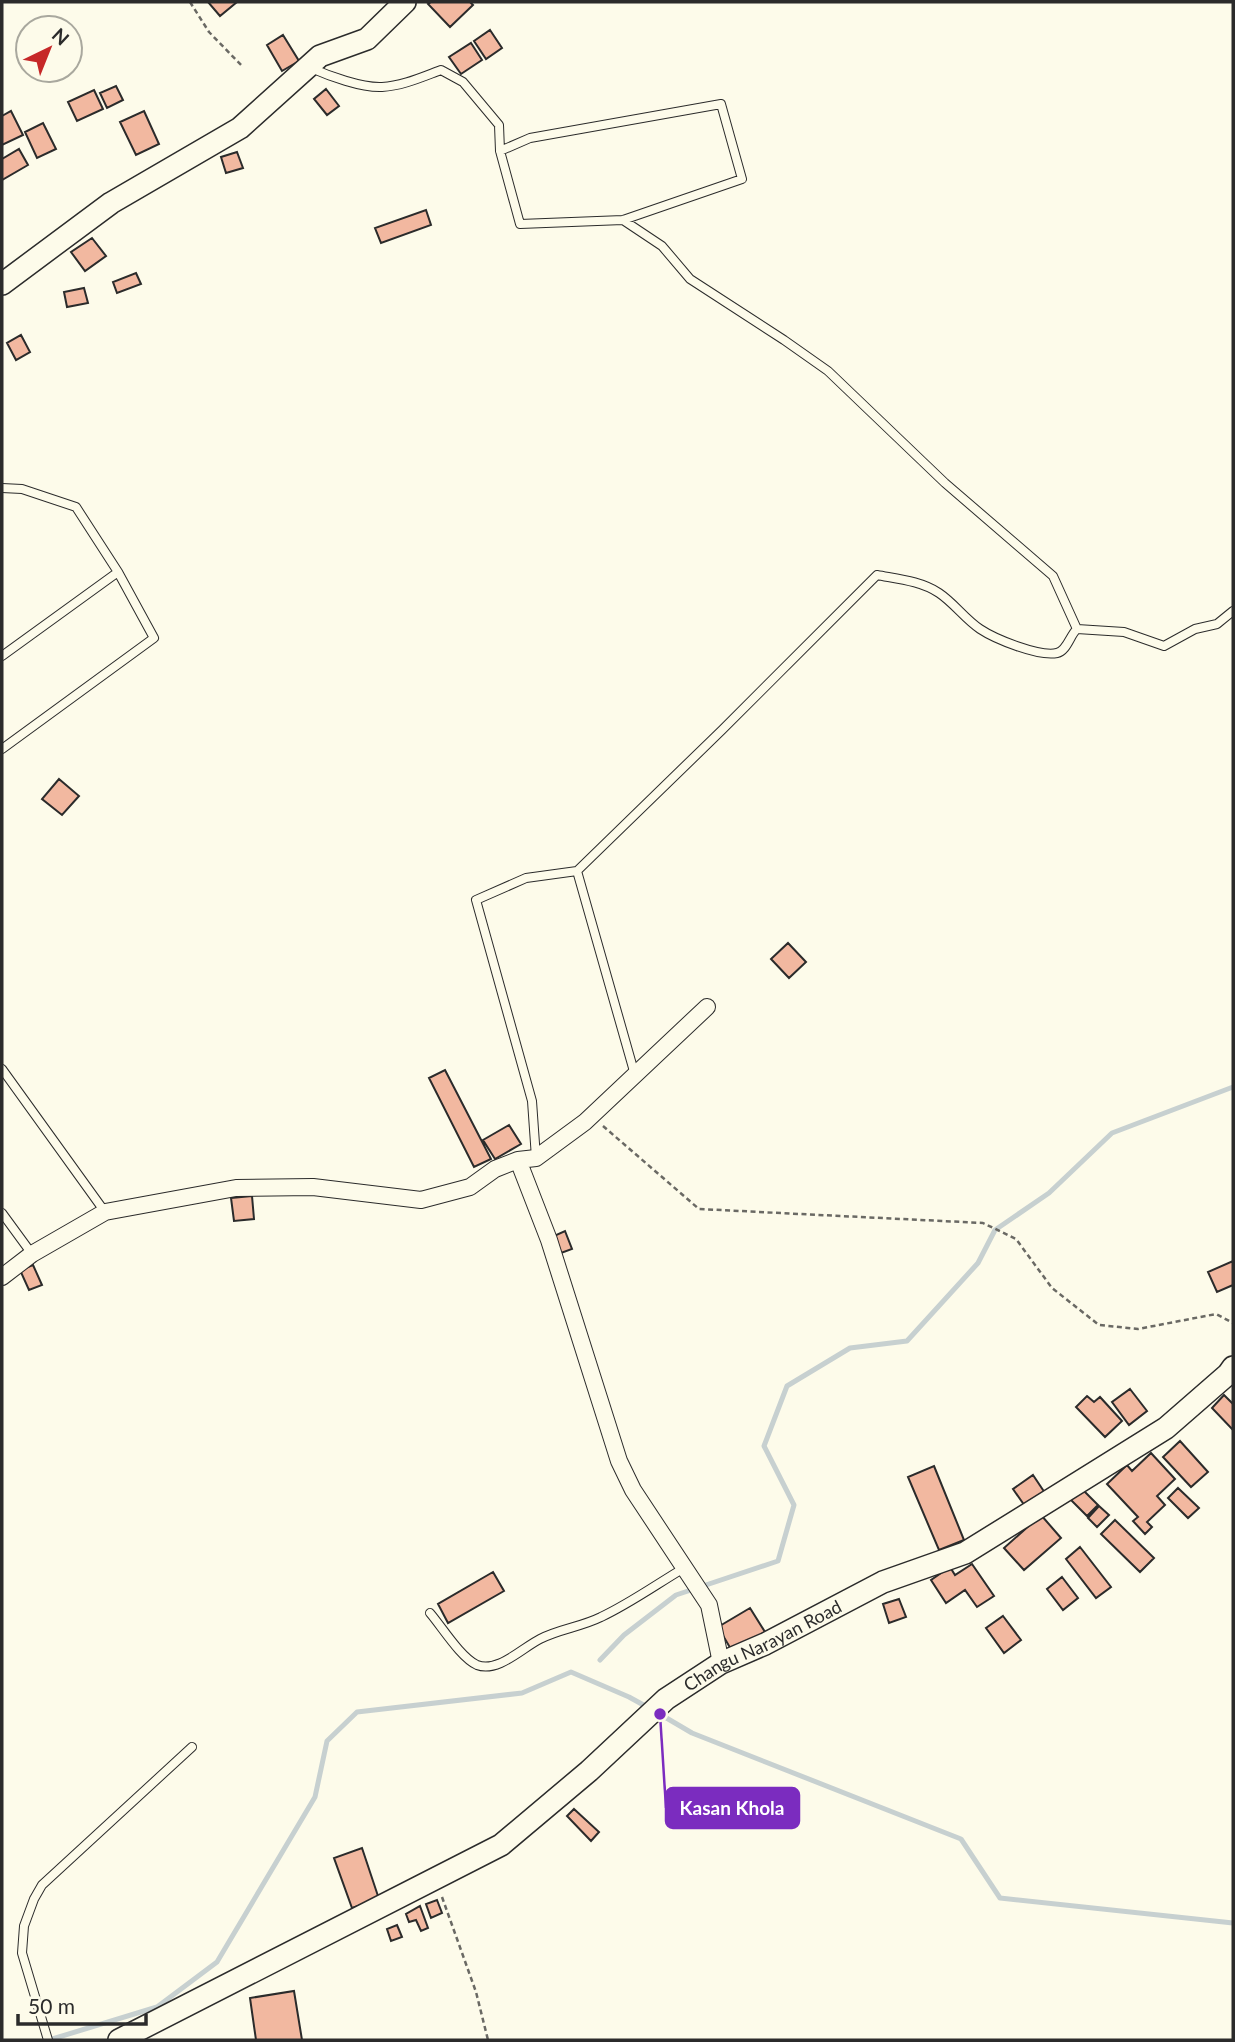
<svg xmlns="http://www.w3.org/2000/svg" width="1235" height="2042" viewBox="0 0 1235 2042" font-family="Lato,sans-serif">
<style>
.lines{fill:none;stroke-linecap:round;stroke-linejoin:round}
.stream{stroke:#c7d0d0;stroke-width:5}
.building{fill:#f2b8a0;stroke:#2b2b2b;stroke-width:2}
.lane-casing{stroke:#2b2b2b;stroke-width:10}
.street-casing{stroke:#2b2b2b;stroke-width:18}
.secondary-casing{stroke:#2b2b2b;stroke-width:24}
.path{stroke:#6a6964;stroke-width:2.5;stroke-dasharray:5 3.5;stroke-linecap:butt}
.lane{stroke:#fdfbea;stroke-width:8}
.street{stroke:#fdfbea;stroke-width:16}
.secondary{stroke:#fdfbea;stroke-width:21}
.labels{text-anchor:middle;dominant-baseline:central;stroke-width:5;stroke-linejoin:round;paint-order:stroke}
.street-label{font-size:18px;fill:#2b2b2b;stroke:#fdfbea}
.leader{fill:none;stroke:#7b2cbf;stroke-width:2.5}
.callout-dot{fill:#7b2cbf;stroke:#fdfbea;stroke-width:2.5}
.callout{fill:#7b2cbf;stroke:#7b2cbf;stroke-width:2.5}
.callout-label{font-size:19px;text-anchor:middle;font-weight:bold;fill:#fff}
</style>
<rect width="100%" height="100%" fill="#fdfbea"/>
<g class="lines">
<path class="stream" d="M600,1660L624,1635L676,1595L778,1561L794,1505L764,1446L787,1386L850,1348L907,1341L978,1263L995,1230L1049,1193L1112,1133L1233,1087
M658,1713L692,1733L961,1839L1000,1898L1233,1923
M49,2040L157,2007L217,1962L315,1797L327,1741L357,1712L522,1693L571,1672L629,1697L649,1708"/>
</g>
<path class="building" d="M208,2H237L220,16Z
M431,2H470L473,5L450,27L428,4Z
M490,30L502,48L486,59L474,41Z
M283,35L299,61L282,71L267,45Z
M471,43L482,60L461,74L449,57Z
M116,86L123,100L107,108L100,93Z
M326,89L339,106L327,115L314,99Z
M94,90L103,109L77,121L68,102Z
M11,111L23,135L2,145V116Z
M144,111L159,144L136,155L120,122Z
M43,123L56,149L37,158L25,132Z
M19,149L28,165L2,180V159Z
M237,152L243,168L226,173L221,157Z
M426,210L431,225L381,243L375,228Z
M92,238L106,256L85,271L71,252Z
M136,273L141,284L117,293L113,282Z
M84,288L88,303L67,307L64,292Z
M21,335L30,352L16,360L7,343Z
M59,779L79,796L62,815L42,799Z
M788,943L806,962L789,978L771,959Z
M445,1070L491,1159L474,1167L429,1078Z
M509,1125L521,1144L495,1159L483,1140Z
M252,1196L254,1219L234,1221L231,1198Z
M565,1231L572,1249L561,1253L554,1236Z
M1233,1261V1285L1217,1292L1208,1272Z
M33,1265L42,1285L29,1290L20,1270Z
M1130,1389L1147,1411L1129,1425L1112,1402Z
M1224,1395L1233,1404V1430L1212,1408Z
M1087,1396L1094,1402L1100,1397L1122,1421L1105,1437L1076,1407Z
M1180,1441L1208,1472L1191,1487L1163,1457Z
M1151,1453L1175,1479L1157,1496L1165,1505L1147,1522L1152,1527L1145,1534L1133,1521L1138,1517L1107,1484L1127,1465L1132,1471Z
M934,1466L964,1540L939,1550L908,1477Z
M1033,1475L1047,1496L1027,1509L1013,1489Z
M1080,1487L1098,1505L1087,1516L1069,1498Z
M1178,1488L1199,1508L1188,1518L1168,1498Z
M1099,1506L1109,1515L1097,1527L1088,1518Z
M1041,1515L1061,1538L1024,1570L1004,1548Z
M1115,1520L1154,1558L1140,1572L1101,1534Z
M1080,1547L1111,1587L1096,1598L1066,1559Z
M972,1564L994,1596L977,1607L965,1590L946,1603L931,1580L950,1567L955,1575Z
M493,1572L504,1591L448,1623L438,1604Z
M1062,1577L1078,1598L1063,1610L1047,1589Z
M899,1599L906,1617L889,1623L883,1604Z
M750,1608L765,1632L732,1651L718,1627Z
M1003,1616L1021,1640L1004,1653L986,1628Z
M574,1809L599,1832L591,1841L567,1816Z
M362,1848L379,1899L352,1908L334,1858Z
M437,1900L442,1913L431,1918L426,1904Z
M420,1906L428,1928L421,1931L416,1920L409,1922L406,1914Z
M397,1925L402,1937L391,1941L387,1929Z
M294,1991L302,2040H256L250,1998Z"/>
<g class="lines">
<g class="lane-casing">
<path id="lane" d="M311,68C329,76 362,88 382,87C402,86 422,77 441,70L463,82L499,125L500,151
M721,104L742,179L623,220L520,224L500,151L530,138Z
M623,220L662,246L690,279L784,340L828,371L945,483L1053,576L1077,629
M2,488L22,489L76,507L118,572L154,638L2,749
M2,656L118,572
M577,871L722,730L877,575C898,579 921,581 939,593C954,603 965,619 980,629C995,639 1039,657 1057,653C1067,651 1070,635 1077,629L1124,632L1164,646L1195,629L1217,624L1233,611
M2,1069L105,1212
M536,1158L532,1101L476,900L526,878L577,871L635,1075
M2,1213L32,1254
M430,1613C442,1627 461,1658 477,1665C498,1673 522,1648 540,1639C559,1629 581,1627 601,1617C629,1604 657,1584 684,1568
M48,2040L22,1953L24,1926L34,1899L42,1885L192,1747"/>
</g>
<g class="street-casing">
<path id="street" d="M518,1160L549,1240L619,1461L633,1490L709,1605L721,1663
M2,1277L32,1254L105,1212L236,1188L313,1187L421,1200L470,1187L495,1169L518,1160L536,1158L585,1122L707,1007"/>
</g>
<g class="secondary-casing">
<g id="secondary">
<path d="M2,284L111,203L240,128L320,56L367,39L405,2"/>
<path id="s1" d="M119,2040L501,1845L589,1771L666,1699L721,1663L765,1644L883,1582L965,1553L1166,1428L1228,1374L1233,1367"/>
</g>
</g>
<path class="path" d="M190,2L209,32L243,67
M603,1126L699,1209L983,1223L1016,1239L1052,1288L1099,1325L1138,1329L1216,1314L1233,1323
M442,1897L476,1992L488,2040"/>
<use href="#lane" class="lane"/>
<use href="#street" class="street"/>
<use href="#secondary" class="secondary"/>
</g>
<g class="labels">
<g class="street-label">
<text stroke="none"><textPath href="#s1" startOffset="760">Changu Narayan Road</textPath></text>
</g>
</g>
<path class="leader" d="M660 1714L666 1808"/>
<circle class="callout-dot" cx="660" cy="1714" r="7"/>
<rect class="callout" x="666" y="1788" width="133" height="40" rx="7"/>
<g class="callout-label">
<text x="732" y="1815">Kasan Khola</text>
</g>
<rect width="1235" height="2042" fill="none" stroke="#2b2b2b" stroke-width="7"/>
<g transform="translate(49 49) rotate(43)"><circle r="33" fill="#fdfbea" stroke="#a9a89e" stroke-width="2"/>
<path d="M0-5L12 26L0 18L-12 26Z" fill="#c62828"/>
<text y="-10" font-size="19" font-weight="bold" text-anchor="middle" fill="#2b2b2b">N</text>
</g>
<path d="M18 2014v10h128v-10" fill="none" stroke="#2b2b2b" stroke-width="3.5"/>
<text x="28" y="2014" font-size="21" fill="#2b2b2b" stroke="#fdfbea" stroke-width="5" paint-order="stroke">50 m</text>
</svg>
